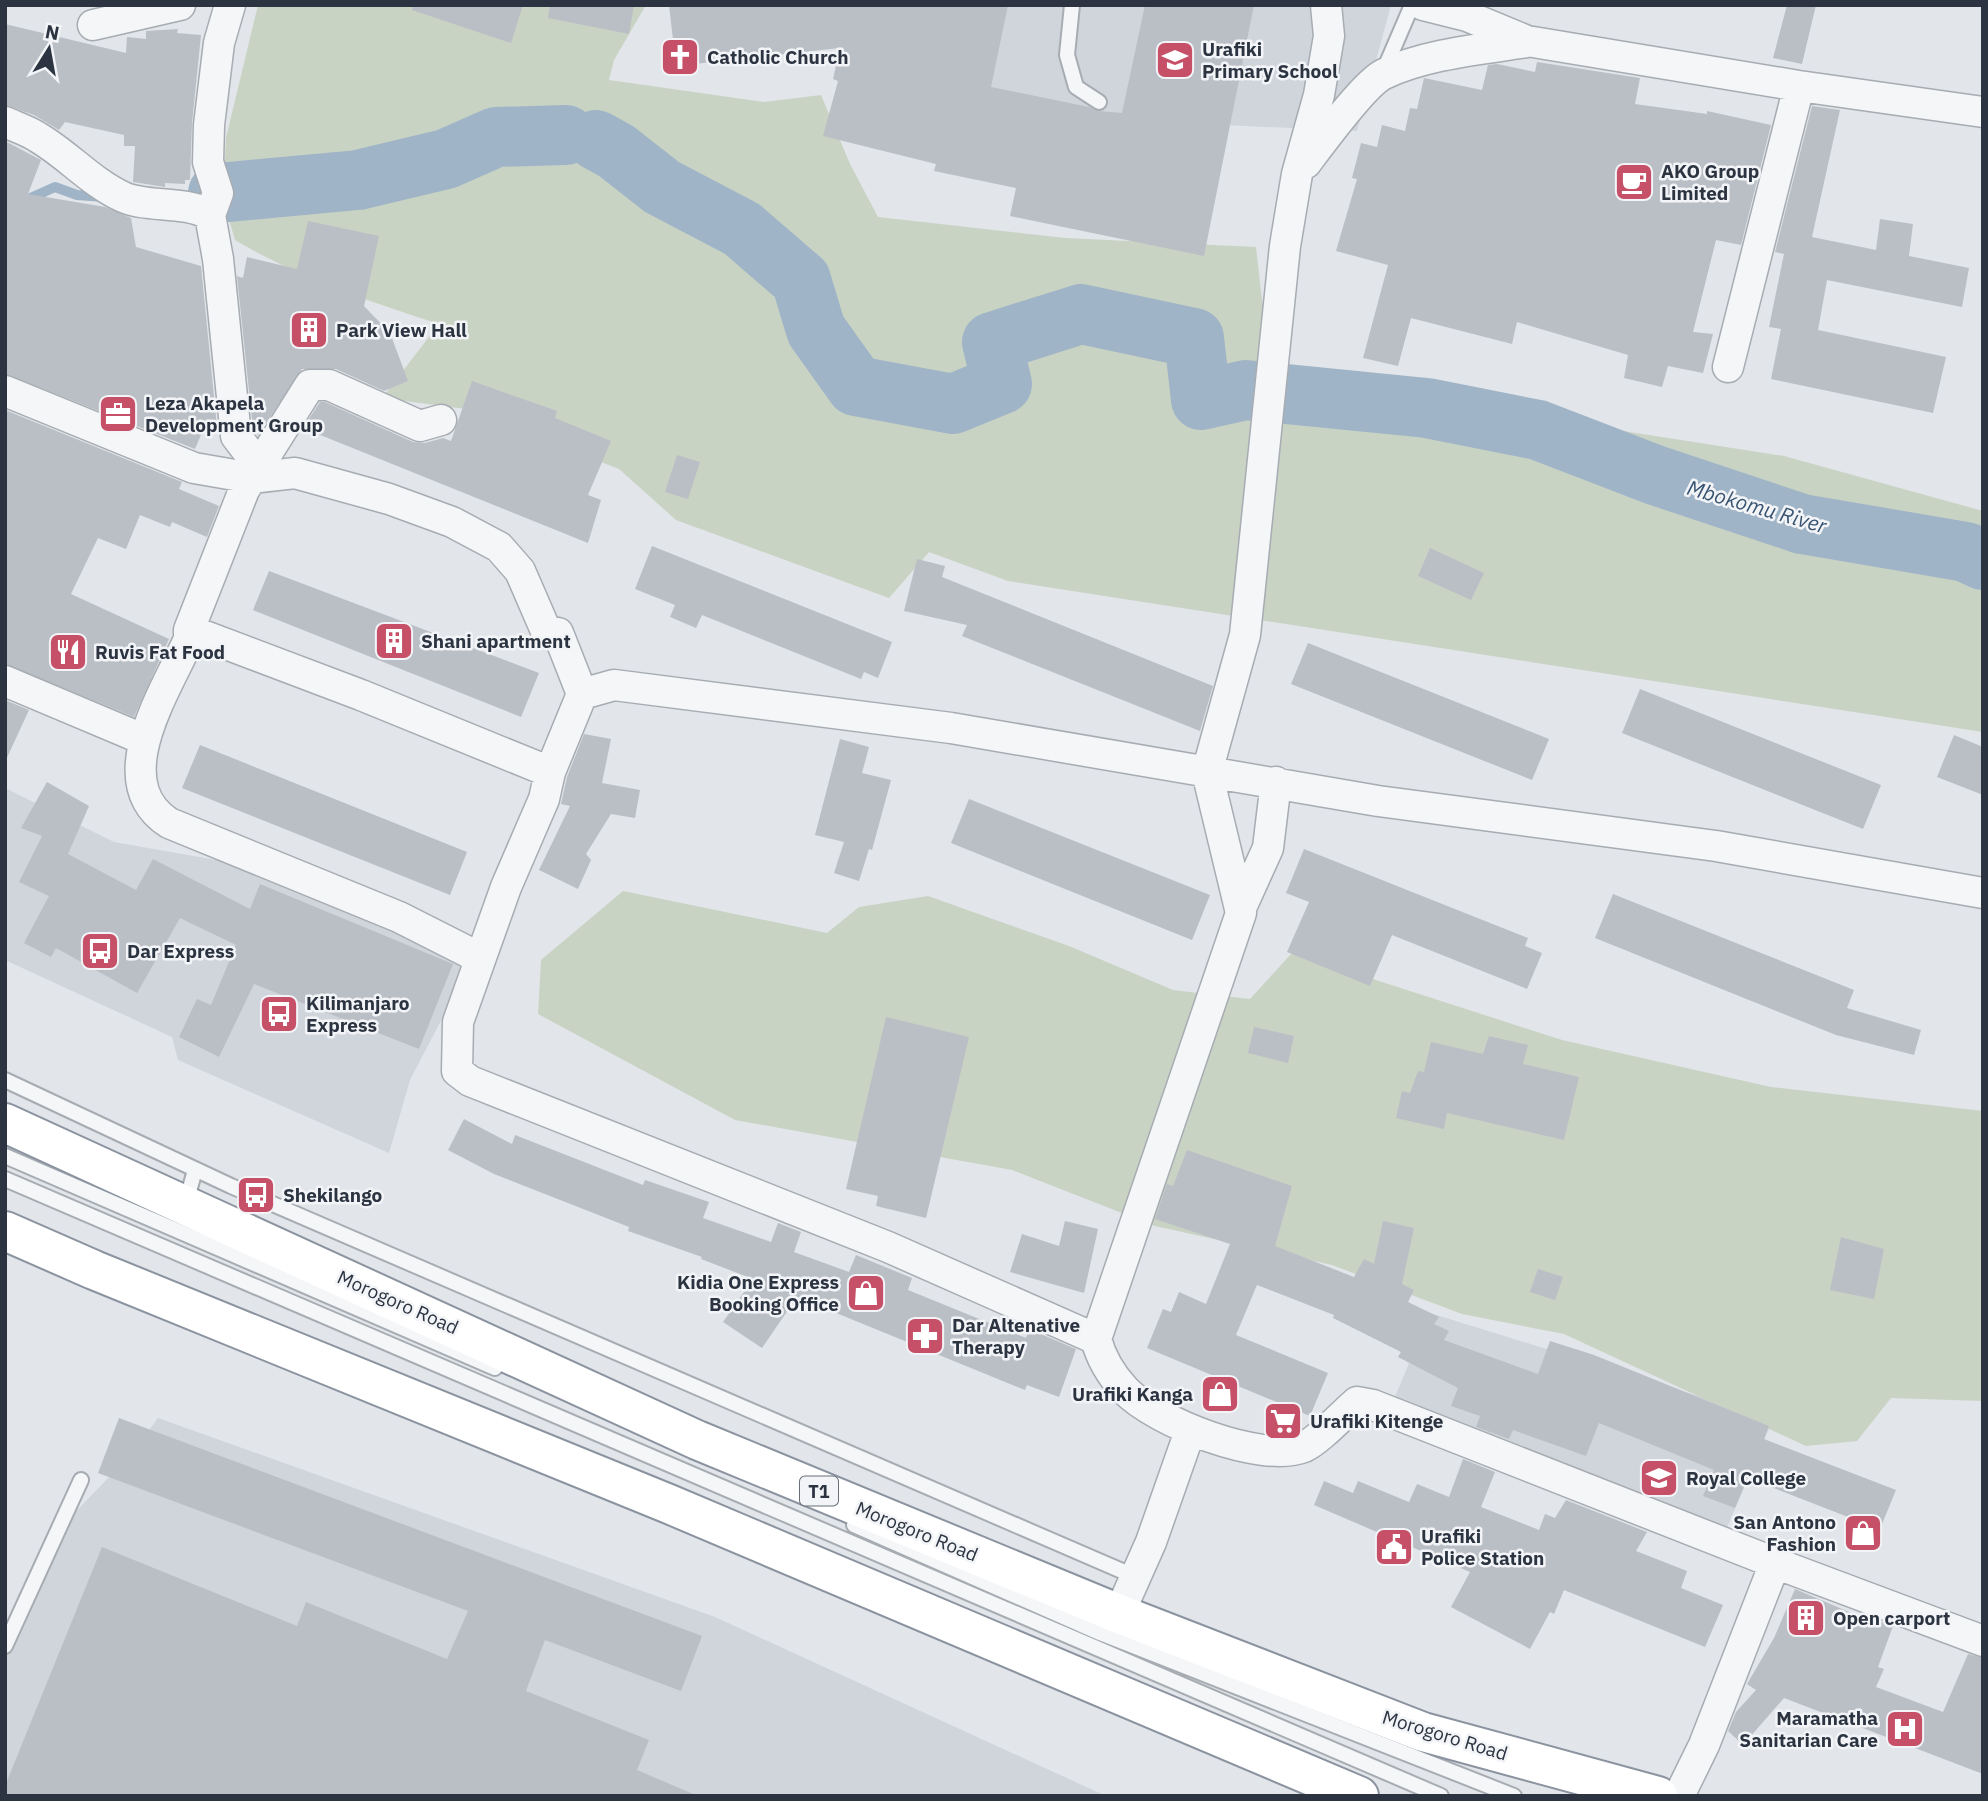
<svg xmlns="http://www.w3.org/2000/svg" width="1988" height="1801" viewBox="0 0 1988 1801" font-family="'IBM Plex Sans',sans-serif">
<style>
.built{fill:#d0d4db}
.green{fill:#c8d3c4}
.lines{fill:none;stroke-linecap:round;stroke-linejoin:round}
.stream{stroke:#a0b4c7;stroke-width:10}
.river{stroke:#a0b4c7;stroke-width:60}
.building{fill:#babfc6}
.lane-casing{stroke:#a7acb3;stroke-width:18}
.street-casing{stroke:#a7acb3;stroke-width:33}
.highway-casing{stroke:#8a939f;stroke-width:42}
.lane{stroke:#f4f6f8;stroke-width:14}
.street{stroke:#f4f6f8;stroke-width:30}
.highway{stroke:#fff;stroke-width:38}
.labels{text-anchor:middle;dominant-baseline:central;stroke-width:5;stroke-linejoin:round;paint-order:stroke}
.shield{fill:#f2f4f7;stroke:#676e77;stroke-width:2}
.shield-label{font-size:18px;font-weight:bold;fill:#2b3440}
.poi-label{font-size:19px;font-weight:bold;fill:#2b3440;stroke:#f2f4f7;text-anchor:start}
.street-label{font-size:19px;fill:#2b3440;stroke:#f2f4f7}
.water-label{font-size:21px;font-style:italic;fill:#385471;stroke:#f2f4f7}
</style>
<rect width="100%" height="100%" fill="#e2e5e9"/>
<path class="built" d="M969,5H1391L1357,131L979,114Z
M5,788L114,842L262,868L472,961L410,1080L389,1153L178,1060L172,1037L5,960Z
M1430,1313L1773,1419L1723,1537L1390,1409Z
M158,1418L715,1617L1106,1796H5V1654L64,1524L133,1452Z"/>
<path class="green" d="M258,5H646L614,60L609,80L764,102L821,95L850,164L878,217L1065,238L1256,247L1269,362L1464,406L1784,456L1983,511V732L1008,581L929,552L889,598L676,520L619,469L466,409L382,398L439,324C368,301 299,278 235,240L223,199L226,138Z
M623,891L827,933L859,907L928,896L1069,946L1173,990L1250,999L1292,953L1562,1040L1771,1087L1983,1111V1401L1891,1398L1857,1441L1806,1446L1564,1334L1462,1314L1332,1265L1155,1226L1012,1170L735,1120L538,1014L541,960Z"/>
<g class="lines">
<path class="stream" d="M26,200L55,187L77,195L105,197"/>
<path class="river" d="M596,140L616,151L662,187L742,229L801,280L816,330L856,386L953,404L1002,384L992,342L1081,314L1194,338L1201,400L1246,390L1427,408L1538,430L1655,475L1802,524L1966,552L1983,560
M218,193L358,180L446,159L496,137L566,135"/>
</g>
<path class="building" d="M413,5H523L511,43L412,10Z
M550,5H634L629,34L548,18Z
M669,5H1008L991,87L1089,107L1098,111L1122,113L1145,5H1254L1204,256L1010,216L1016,188L934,171L936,164L823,136L838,81L833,79L840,48L676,66Z
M1787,5H1816L1802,64L1773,58Z
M5,24L126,53L127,37L146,39V31L178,29L177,33L201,35L192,123L190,180H185V184L165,183V187L133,182L135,146H124V135L65,122L59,130L34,115L5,105Z
M1537,62L1640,78L1635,104L1707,114V111L1771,125L1741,245L1716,240L1693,332L1713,334L1703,373L1668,366L1662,387L1624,378L1628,355L1517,322L1512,344L1411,318L1398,366L1363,358L1388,265L1336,251L1357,179L1352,178L1361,143L1377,147L1382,125L1405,131L1410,108L1417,109L1424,78L1482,90L1488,65L1497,64L1535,72Z
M1812,106L1840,110L1812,237L1876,250L1880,219L1913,224L1909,256L1969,268L1962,307L1827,280L1818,330L1946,357L1933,413L1771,379L1781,329L1769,327L1784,254L1775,252Z
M5,141L41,160L28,194L105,207L131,218L136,247L201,266L217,427L206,423L195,449L5,374Z
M308,221L379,236L364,306L390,333L408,381L384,391L336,369H302L258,435L253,429L237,276L243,278L247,257L297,269Z
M472,381L557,411L555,418L611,441L588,495L601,500L588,543L303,428L320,402H325L413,442L425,443L443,438L451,441Z
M5,410L182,482L179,489L219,506L207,537L172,522L170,527L140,515L126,549L98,538L71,594L169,639L134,717L5,664Z
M677,455L700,462L688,499L665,492Z
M652,546L892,642L878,678L864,672L861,679L702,615L696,628L670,617L675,605L635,589Z
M1430,548L1484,573L1471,600L1418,576Z
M917,559L945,566L942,577L1213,686L1200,731L962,636L967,625L904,611Z
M269,571L539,673L521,717L253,610Z
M1308,643L1549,739L1532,780L1291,684Z
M1640,689L1881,785L1863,829L1622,733Z
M5,700L29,710L5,762Z
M584,734L611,739L602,783L640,790L635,818L611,814L586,854L591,860L578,889L539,870L570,806L561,804L567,777Z
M1954,735L1983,747V795L1937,777Z
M840,739L869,747L862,773L891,780L872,850L869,849L859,881L834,873L844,842L815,835Z
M200,745L467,852L450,895L182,788Z
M47,782L89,806L68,854L136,890L153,859L250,909L260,884L453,964L419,1049L254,984L219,1057L179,1037L197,999L211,1005L236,945L180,918L137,993L56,948L51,957L24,943L49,896L19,882L42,836L21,828Z
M969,799L1210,895L1192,940L951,843Z
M1304,849L1528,938L1525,946L1542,953L1527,989L1392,935L1370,986L1287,952L1309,902L1286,893Z
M1613,894L1854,990L1847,1008L1921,1030L1914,1055L1836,1035L1595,938Z
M886,1017L969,1037L926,1218L876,1206L878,1196L846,1189Z
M1254,1027L1294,1036L1288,1063L1248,1053Z
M1489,1036L1528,1045L1523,1064L1579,1077L1564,1140L1447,1113L1444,1129L1396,1118L1402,1091L1410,1093L1418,1071L1424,1072L1431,1042L1483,1054Z
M464,1119L512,1144L515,1135L643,1185L645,1180L709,1202L703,1218L771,1242L778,1223L801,1232L794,1252L849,1272L856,1255L912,1278L908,1290L1026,1338L1029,1329L1076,1349L1059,1397L1027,1385L1025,1390L797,1297L762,1348L723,1322L753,1279L701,1259L702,1257L628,1231L629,1227L494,1174L448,1150Z
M1187,1150L1292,1186L1275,1246L1354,1277L1364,1259L1374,1264L1383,1221L1414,1228L1402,1284L1414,1290L1408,1302L1439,1317L1434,1324L1449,1331L1444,1340L1538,1374L1550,1341L1594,1355L1769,1426L1764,1439L1896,1490L1882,1524L1868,1519L1866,1524L1748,1478L1735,1508L1703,1496L1714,1470L1599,1423L1586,1456L1513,1430L1509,1439L1476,1427L1480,1416L1451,1406L1458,1388L1398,1357L1401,1352L1333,1318L1334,1315L1257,1285L1236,1335L1328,1373L1310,1416L1147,1348L1163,1309L1171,1312L1179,1292L1206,1304L1230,1244L1155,1219L1167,1184L1173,1186Z
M1065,1221L1098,1229L1084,1293L1010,1272L1022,1234L1059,1246Z
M1841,1237L1884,1249L1874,1299L1830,1290Z
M1538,1269L1563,1277L1555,1300L1530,1292Z
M119,1418L702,1636L681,1691L545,1640L526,1691L649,1740L637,1770L698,1796H5V1786L102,1547L297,1626L306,1602L447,1659L468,1611L98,1473Z
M1463,1459L1495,1472L1481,1507L1539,1530L1545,1514L1555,1518L1566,1500L1647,1532L1636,1551L1687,1571L1681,1588L1723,1605L1705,1647L1564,1590L1554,1614L1550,1612L1530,1649L1451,1607L1470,1572L1314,1505L1324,1481L1353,1493L1358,1481L1409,1502L1417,1484L1449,1497Z
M1795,1589L1861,1617L1862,1614L1893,1626L1878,1667L1884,1669L1876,1687L1943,1712L1968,1654L1983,1658V1774L1784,1698L1743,1745L1728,1731L1736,1712L1756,1690L1747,1684L1774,1638Z"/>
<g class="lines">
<g class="lane-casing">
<path id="lane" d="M1072,5L1067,55L1076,87L1099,102
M1384,70L1412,5
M5,1080L231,1186L1136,1577
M5,1156L495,1368
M5,1179L1441,1796
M185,1206L195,1170
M854,1525L1100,1633L1514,1796
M5,1646L81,1480"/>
</g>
<g class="street-casing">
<path id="street" d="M230,5L219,43L209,125L208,162L218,193L210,215L218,259L236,436L259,466
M1326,5L1329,36L1319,95L1297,174L1285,246L1245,635L1207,772L1241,913L1096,1339C1101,1358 1112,1376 1125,1390C1156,1422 1261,1464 1304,1447C1319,1440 1343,1414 1357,1402L1373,1405L1775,1563L1983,1641
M1423,5L1467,16L1527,41L1799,86L1983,112
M93,25L180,5
M5,122C16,127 29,131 39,138C69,156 91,182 123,197C147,208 185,200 210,215
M1306,163C1321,143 1365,83 1384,74C1426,54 1482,49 1527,42
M1728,367L1799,86
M5,391L194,468L252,478L295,473L389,499L452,522L499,547L520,571L546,631L558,633L582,694L550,772L544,799L506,887L458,1022L457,1071L470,1081L888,1247L1096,1339
M441,420L420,426L329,385H310L244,490L189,630V639C166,691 105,781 169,823L399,917L480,958
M189,630L361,695L550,772
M5,681L145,740
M582,694L614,685L951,728L1378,801L1716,846L1983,893
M1240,910L1268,848L1276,782
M1119,1614L1151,1542L1190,1431
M1679,1796L1704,1745L1775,1563"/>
</g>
<g class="highway-casing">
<path id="highway" d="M5,1123L697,1440L1119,1614L1423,1732L1658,1796
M5,1231L94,1270L669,1504L1359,1796"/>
</g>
<use href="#lane" class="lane"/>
<use href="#street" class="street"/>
<use href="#highway" class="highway"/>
</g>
<defs>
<g id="church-square" transform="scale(2.0125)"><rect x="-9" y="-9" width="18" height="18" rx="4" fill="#c55067" stroke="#f2f4f7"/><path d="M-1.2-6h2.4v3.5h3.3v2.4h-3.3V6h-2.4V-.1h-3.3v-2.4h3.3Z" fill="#fff"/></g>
<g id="school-square" transform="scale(2.0125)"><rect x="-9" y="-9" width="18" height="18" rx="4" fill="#c55067" stroke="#f2f4f7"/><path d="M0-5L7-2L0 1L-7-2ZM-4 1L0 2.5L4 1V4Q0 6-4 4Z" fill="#fff"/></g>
<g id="cafe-square" transform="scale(2.0125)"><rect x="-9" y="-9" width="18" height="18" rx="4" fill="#c55067" stroke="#f2f4f7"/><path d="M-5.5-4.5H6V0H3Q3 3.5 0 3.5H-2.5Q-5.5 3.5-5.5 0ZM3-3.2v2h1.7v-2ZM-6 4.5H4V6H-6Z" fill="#fff"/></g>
<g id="building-square" transform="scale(2.0125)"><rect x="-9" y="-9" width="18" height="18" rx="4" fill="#c55067" stroke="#f2f4f7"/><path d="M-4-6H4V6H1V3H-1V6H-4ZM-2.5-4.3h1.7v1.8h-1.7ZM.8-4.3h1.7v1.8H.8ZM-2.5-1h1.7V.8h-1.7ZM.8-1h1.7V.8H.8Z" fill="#fff"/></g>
<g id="office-square" transform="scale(2.0125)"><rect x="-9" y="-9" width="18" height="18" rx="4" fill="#c55067" stroke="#f2f4f7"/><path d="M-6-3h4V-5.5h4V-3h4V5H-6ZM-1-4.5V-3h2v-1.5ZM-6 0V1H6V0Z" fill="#fff"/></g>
<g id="restaurant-square" transform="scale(2.0125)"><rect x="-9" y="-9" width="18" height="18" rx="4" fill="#c55067" stroke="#f2f4f7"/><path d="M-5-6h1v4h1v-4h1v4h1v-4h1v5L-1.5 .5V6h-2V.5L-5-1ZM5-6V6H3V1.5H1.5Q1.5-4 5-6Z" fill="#fff"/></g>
<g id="bus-square" transform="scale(2.0125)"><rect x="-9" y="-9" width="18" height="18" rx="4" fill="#c55067" stroke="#f2f4f7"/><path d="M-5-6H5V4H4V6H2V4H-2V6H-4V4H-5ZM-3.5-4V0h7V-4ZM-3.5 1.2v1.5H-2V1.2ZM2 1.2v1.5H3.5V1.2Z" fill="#fff"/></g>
<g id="shop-square" transform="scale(2.0125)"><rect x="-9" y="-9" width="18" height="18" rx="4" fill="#c55067" stroke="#f2f4f7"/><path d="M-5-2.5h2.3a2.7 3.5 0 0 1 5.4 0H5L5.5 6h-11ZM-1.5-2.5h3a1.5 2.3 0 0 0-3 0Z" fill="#fff"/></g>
<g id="pharmacy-square" transform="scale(2.0125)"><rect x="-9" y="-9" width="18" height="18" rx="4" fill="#c55067" stroke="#f2f4f7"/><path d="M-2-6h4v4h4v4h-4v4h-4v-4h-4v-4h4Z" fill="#fff"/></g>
<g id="supermarket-square" transform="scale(2.0125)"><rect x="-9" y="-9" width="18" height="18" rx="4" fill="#c55067" stroke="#f2f4f7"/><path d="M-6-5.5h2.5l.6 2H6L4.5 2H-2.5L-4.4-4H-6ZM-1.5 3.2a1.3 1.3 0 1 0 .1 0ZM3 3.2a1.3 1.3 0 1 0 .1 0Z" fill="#fff"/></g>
<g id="university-square" transform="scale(2.0125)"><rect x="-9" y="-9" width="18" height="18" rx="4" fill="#c55067" stroke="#f2f4f7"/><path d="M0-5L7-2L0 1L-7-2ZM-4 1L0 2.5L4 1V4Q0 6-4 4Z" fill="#fff"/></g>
<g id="civic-square" transform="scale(2.0125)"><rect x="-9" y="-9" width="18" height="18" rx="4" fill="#c55067" stroke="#f2f4f7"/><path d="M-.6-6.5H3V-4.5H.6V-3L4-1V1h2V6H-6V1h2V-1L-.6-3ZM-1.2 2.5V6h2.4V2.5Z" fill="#fff"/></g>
<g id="hospital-square" transform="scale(2.0125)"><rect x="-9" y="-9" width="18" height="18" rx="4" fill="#c55067" stroke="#f2f4f7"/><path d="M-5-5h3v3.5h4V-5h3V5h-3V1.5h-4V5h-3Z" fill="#fff"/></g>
</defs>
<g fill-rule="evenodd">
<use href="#church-square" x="680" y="57"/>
<use href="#school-square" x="1175" y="60"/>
<use href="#cafe-square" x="1634" y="182"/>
<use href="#building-square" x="309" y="330"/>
<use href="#office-square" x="118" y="414"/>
<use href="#building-square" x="394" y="641"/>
<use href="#restaurant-square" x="68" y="652"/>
<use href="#bus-square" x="100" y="951"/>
<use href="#bus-square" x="279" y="1014"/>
<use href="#bus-square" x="256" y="1195"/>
<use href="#shop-square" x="866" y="1293"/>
<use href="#pharmacy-square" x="925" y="1336"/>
<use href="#shop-square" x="1220" y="1394"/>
<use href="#supermarket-square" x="1283" y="1421"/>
<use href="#university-square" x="1659" y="1478"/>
<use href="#shop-square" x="1863" y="1533"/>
<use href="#civic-square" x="1394" y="1547"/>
<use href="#building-square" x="1806" y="1618"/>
<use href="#hospital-square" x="1905" y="1729"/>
</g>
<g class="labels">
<rect class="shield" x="800" y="1476.5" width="38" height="29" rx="5"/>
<g class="shield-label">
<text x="819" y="1491">T1</text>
</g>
<g class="poi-label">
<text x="1202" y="49">Urafiki<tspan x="1202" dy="22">Primary School</tspan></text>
<text x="707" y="57">Catholic Church</text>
<text x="1661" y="171">AKO Group<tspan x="1661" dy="22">Limited</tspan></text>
<text x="336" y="330">Park View Hall</text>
<text x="145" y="403">Leza Akapela<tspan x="145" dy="22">Development Group</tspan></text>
<text x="421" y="641">Shani apartment</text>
<text x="95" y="652">Ruvis Fat Food</text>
<text x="127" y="951">Dar Express</text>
<text x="306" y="1003">Kilimanjaro<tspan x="306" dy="22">Express</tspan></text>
<text x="283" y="1195">Shekilango</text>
<text x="839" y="1282" text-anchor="end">Kidia One Express<tspan x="839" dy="22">Booking Office</tspan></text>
<text x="952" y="1325">Dar Altenative<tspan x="952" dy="22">Therapy</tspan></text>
<text x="1193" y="1394" text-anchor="end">Urafiki Kanga</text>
<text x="1310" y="1421">Urafiki Kitenge</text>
<text x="1686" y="1478">Royal College</text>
<text x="1836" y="1522" text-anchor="end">San Antono<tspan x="1836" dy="22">Fashion</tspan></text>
<text x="1421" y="1536">Urafiki<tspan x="1421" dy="22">Police Station</tspan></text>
<text x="1833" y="1618">Open carport</text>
<text x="1878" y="1718" text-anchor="end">Maramatha<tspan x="1878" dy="22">Sanitarian Care</tspan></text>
</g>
<g class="street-label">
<text transform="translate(398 1302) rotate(24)">Morogoro Road</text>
<text transform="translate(917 1531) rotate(22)">Morogoro Road</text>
<text transform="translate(1445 1735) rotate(17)">Morogoro Road</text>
</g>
<g class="water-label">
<text transform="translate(1757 506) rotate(16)">Mbokomu River</text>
</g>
</g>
<rect width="1988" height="1801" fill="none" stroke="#2b3440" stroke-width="14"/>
<g transform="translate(49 49) rotate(11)" stroke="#f2f4f7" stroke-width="5" paint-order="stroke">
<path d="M0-5L12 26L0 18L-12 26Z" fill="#2b3440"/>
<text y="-10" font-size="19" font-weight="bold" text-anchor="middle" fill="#2b3440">N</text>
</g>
</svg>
